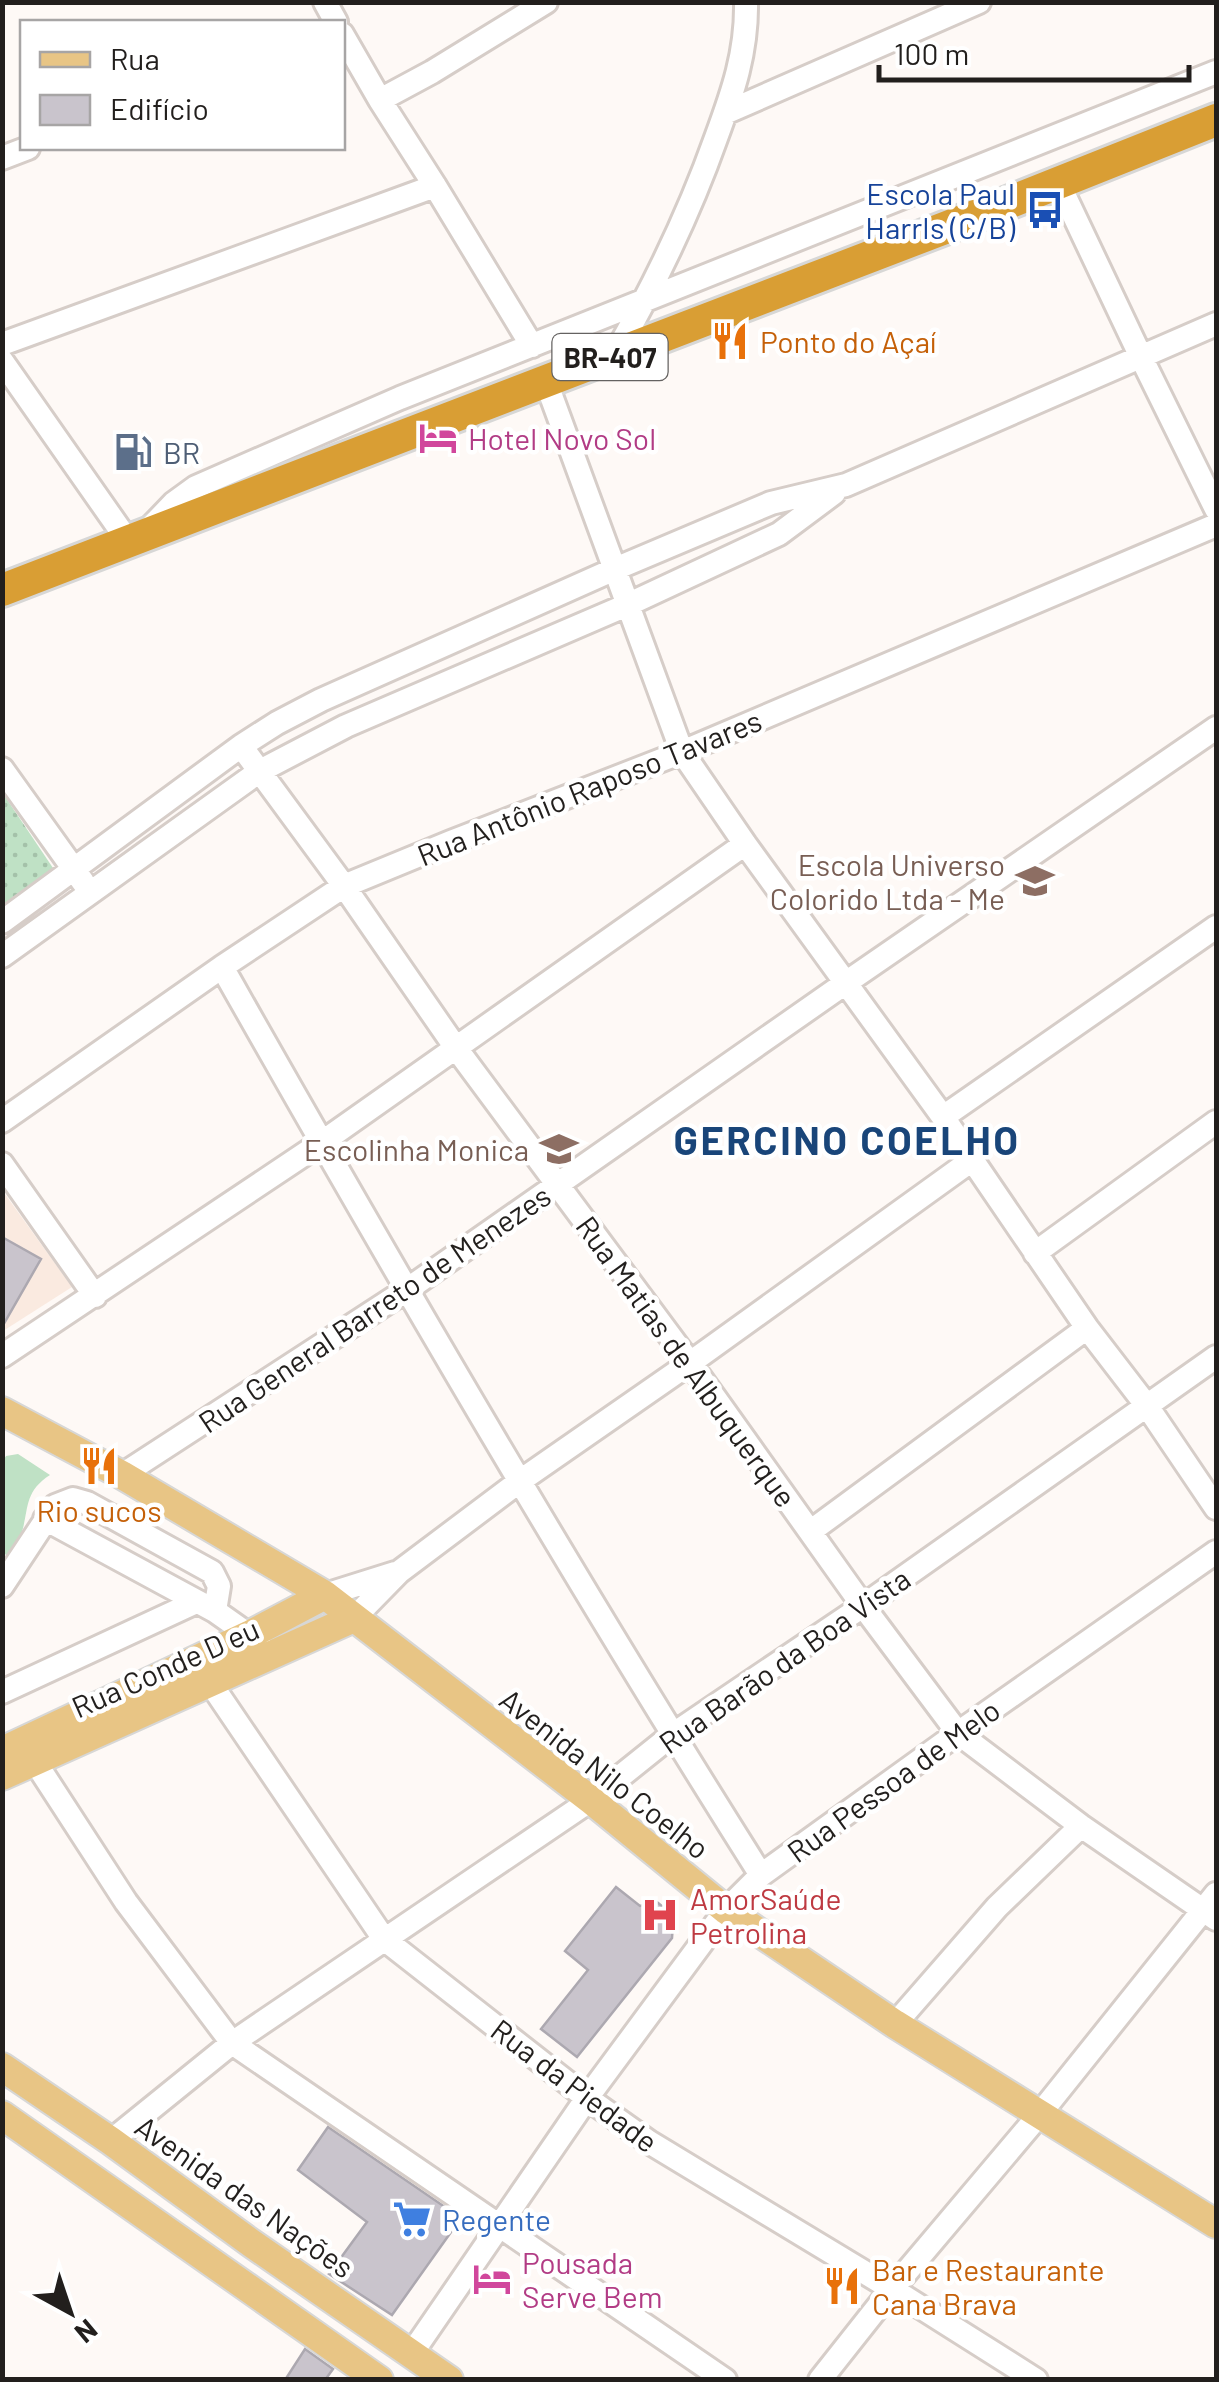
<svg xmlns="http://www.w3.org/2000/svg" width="1219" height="2382" viewBox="0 0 1219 2382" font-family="Barlow,sans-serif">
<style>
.built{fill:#faeae0}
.grass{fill:#bfe1c5}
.park{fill:url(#park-dots)}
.building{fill:#c9c4cc;stroke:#aca8b0;stroke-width:2.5}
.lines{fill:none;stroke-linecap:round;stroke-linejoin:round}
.minor-casing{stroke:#d6cdc8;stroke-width:28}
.major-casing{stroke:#d7d7d6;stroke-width:32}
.highway-casing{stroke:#d7d7d6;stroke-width:38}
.minor{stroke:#fff;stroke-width:22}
.major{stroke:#e8c585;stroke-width:28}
.highway{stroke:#d99e34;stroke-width:32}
.labels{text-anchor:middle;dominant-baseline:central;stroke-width:9;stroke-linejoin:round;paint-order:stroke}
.shield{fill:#fff;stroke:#646261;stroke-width:2.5}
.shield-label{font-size:28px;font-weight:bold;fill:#221f1d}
.transit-label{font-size:30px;fill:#164399;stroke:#fff;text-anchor:end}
.food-label{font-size:30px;fill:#c56008;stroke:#fff;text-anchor:start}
.hotel-label{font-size:30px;fill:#b23c85;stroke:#fff;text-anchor:start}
.service-label{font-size:30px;fill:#4e5e75;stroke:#fff;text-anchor:start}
.street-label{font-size:30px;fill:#221f1d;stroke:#fff}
.education-label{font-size:30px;fill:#785e54;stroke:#fff;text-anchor:end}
.health-label{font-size:30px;fill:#be3a42;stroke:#fff;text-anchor:start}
.shop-label{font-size:30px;fill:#366cbe;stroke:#fff;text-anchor:start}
.district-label{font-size:40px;font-weight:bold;letter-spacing:2.5px;fill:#194579;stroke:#fff}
</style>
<defs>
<pattern id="park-dots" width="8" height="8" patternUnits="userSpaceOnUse" patternTransform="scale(2.5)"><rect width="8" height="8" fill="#bfe1c5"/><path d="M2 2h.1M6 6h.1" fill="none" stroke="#a4c1a9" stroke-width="1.8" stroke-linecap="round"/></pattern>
</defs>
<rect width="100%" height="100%" fill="#fef9f6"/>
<path class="built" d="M2,1190L72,1287L3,1331H2Z"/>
<path class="grass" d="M18,1454L50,1475C20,1494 31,1515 18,1542C15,1547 11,1552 8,1556L3,1553V1461L6,1456Z"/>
<path class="park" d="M2,792L55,871L2,909Z"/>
<path class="building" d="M2,1237L41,1259L2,1327Z
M616,1887L640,1906L657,1902L668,1911L673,1923L672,1938L577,2057L541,2029L588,1970L565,1951Z
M328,2127L461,2218L392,2315L329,2274L367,2222L298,2170Z
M305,2349L333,2369L325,2380H285Z"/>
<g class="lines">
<g class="minor-casing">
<path id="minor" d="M325,2L336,22
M342,34L380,100L435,186L532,346
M380,100L432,72L546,2
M725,113L979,2
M2,158L28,148
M1059,184L1141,357L1216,509
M2,344L435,186
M614,356C654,286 689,214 716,138C733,92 747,52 746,2
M2,361L128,541
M546,382L682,752L745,844L943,1117L1087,1328L1147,1406L1216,1508
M148,530L174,503L196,487L400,398L1216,72
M241,746L344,886L456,1048L690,1363L863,1606L958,1733L1081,1826L1216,1919
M2,769L83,882
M2,922L241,746L277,723L321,700L615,569L771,503L846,485L1216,324
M2,956L260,771L346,726L627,605L779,534L834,493
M222,967C395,1273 573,1578 761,1875
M943,1117L1216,927
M2,1121L222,967L344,886L451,842L682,752L1216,525
M2,1164L95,1296
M1035,1253L1216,1122
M2,1356L321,1143L745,844
M122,1475L408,1289L847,982L1216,728
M45,1519L215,1611L259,1642
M811,1531L1087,1328
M2,1586L55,1506L73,1499L87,1503L212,1572L219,1586L215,1611
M325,1595L395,1573
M354,1618L399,1572L520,1481L690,1363L972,1160
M211,1684L384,1939L587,2098L649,2142L892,2289L1036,2380
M2,1692L196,1602
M26,1748L126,1902L232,2043L725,2380
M895,2024L997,1907L1081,1826
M111,2141L232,2043L591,1800L672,1735L863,1606L1216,1357
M412,2353L587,2098L726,1910L761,1875L958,1733L1216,1552
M820,2380L892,2289L1039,2115L1216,1894"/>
</g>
<g class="major-casing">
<path id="major" d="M2,1411L122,1475L325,1595L591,1800L726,1910L895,2024L1216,2224
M2,1751L251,1634L325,1595
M2,1776L354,1618
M2,2067L111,2141L251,2243L449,2380
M2,2115L379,2380"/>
</g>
<g class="highway-casing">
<path id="highway" d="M2,590L950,226L1216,120"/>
</g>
<use href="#minor" class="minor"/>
<use href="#major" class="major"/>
<use href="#highway" class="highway"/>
</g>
<defs>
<g id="bus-bare" transform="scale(3)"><path d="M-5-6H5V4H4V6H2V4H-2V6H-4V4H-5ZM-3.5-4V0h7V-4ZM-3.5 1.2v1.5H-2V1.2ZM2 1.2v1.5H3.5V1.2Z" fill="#1a4fb4" stroke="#fff" stroke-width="2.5" paint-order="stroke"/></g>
<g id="restaurant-bare" transform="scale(3)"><path d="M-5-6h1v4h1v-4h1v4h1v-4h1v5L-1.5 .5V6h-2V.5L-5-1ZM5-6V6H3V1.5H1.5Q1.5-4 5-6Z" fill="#e8710a" stroke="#fff" stroke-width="2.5" paint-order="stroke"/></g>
<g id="hotel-bare" transform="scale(3)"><path d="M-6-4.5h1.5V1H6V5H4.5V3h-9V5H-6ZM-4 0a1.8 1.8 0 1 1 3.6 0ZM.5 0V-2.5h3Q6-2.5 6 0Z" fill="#d1479c" stroke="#fff" stroke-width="2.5" paint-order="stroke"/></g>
<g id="fuel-bare" transform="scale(3)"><path d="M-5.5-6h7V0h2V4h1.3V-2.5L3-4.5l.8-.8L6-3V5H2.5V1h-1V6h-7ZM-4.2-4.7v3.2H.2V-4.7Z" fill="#5c6f8a" stroke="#fff" stroke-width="2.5" paint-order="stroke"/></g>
<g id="school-bare" transform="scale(3)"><path d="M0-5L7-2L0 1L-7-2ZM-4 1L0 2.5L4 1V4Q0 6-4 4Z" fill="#8d6e63" stroke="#fff" stroke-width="2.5" paint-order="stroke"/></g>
<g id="hospital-bare" transform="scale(3)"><path d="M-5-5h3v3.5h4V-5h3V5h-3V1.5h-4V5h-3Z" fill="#e0444e" stroke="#fff" stroke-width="2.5" paint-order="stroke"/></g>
<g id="supermarket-bare" transform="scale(3)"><path d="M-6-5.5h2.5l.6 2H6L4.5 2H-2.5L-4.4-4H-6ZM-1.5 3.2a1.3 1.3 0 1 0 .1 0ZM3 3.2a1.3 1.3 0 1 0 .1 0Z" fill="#3f7fe0" stroke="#fff" stroke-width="2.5" paint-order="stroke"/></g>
</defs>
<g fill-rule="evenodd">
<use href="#bus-bare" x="1045" y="210"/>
<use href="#restaurant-bare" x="730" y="341"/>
<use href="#hotel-bare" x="438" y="438"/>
<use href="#fuel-bare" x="133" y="452"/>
<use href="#school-bare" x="1035" y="881"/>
<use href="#school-bare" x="559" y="1149"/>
<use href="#restaurant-bare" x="99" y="1466"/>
<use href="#hospital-bare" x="660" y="1915"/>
<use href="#supermarket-bare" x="412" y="2219"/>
<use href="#hotel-bare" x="492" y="2279"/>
<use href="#restaurant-bare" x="842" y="2286"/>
</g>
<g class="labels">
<rect class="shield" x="552.5" y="334" width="115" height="46" rx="8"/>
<g class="shield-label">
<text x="610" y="357">BR-407</text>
</g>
<g class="transit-label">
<text x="1015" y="193">Escola Paul<tspan x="1015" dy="34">HarrIs (C/B)</tspan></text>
</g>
<g class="food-label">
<text x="760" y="341">Ponto do Açaí</text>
<text x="99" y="1510" text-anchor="middle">Rio sucos</text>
<text x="872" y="2269">Bar e Restaurante<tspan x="872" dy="34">Cana Brava</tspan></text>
</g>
<g class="hotel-label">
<text x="468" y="438">Hotel Novo Sol</text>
<text x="522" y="2262">Pousada<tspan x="522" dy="34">Serve Bem</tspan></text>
</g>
<g class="service-label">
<text x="163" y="452">BR</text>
</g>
<g class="street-label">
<text transform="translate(589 787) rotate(-22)">Rua Antônio Raposo Tavares</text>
<text transform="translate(374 1308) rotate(-34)">Rua General Barreto de Menezes</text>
<text transform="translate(687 1361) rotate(54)">Rua Matias de Albuquerque</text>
<text transform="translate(784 1660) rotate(-35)">Rua Barão da Boa Vista</text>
<text transform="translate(165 1667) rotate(-24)">Rua Conde D eu</text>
<text transform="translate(605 1773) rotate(38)">Avenida Nilo Coelho</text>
<text transform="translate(893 1780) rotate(-36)">Rua Pessoa de Melo</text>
<text transform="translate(575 2085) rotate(37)">Rua da Piedade</text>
<text transform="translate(245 2196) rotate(35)">Avenida das Nações</text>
</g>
<g class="education-label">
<text x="1005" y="864">Escola Universo<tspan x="1005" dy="34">Colorido Ltda - Me</tspan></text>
<text x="529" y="1149">Escolinha Monica</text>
</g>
<g class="health-label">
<text x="690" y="1898">AmorSaúde<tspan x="690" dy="34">Petrolina</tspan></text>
</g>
<g class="shop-label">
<text x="442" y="2219">Regente</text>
</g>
<g class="district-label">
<text x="847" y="1139">GERCINO COELHO</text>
</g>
</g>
<rect width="1219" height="2382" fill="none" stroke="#221f1d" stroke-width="10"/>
<rect x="20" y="20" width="325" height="130" fill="#ffffff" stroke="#a7a5a5" stroke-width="2.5"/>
<rect x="40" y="52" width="50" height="15" fill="#e8c585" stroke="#a7a5a5" stroke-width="2.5"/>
<text x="110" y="70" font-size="30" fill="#221f1d">Rua</text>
<rect x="40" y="95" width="50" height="30" fill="#c9c4cc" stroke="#a7a5a5" stroke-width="2.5"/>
<text x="110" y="120" font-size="30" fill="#221f1d">Edifício</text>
<g transform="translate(70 2312) rotate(140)" stroke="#ffffff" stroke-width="8" paint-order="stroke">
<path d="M0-8L18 38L0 25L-18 38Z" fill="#221f1d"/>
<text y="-15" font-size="28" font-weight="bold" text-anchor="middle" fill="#221f1d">N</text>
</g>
<path d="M879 65v15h310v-15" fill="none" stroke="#221f1d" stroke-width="5"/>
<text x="894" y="65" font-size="30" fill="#221f1d" stroke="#ffffff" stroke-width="8" paint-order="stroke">100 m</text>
</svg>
